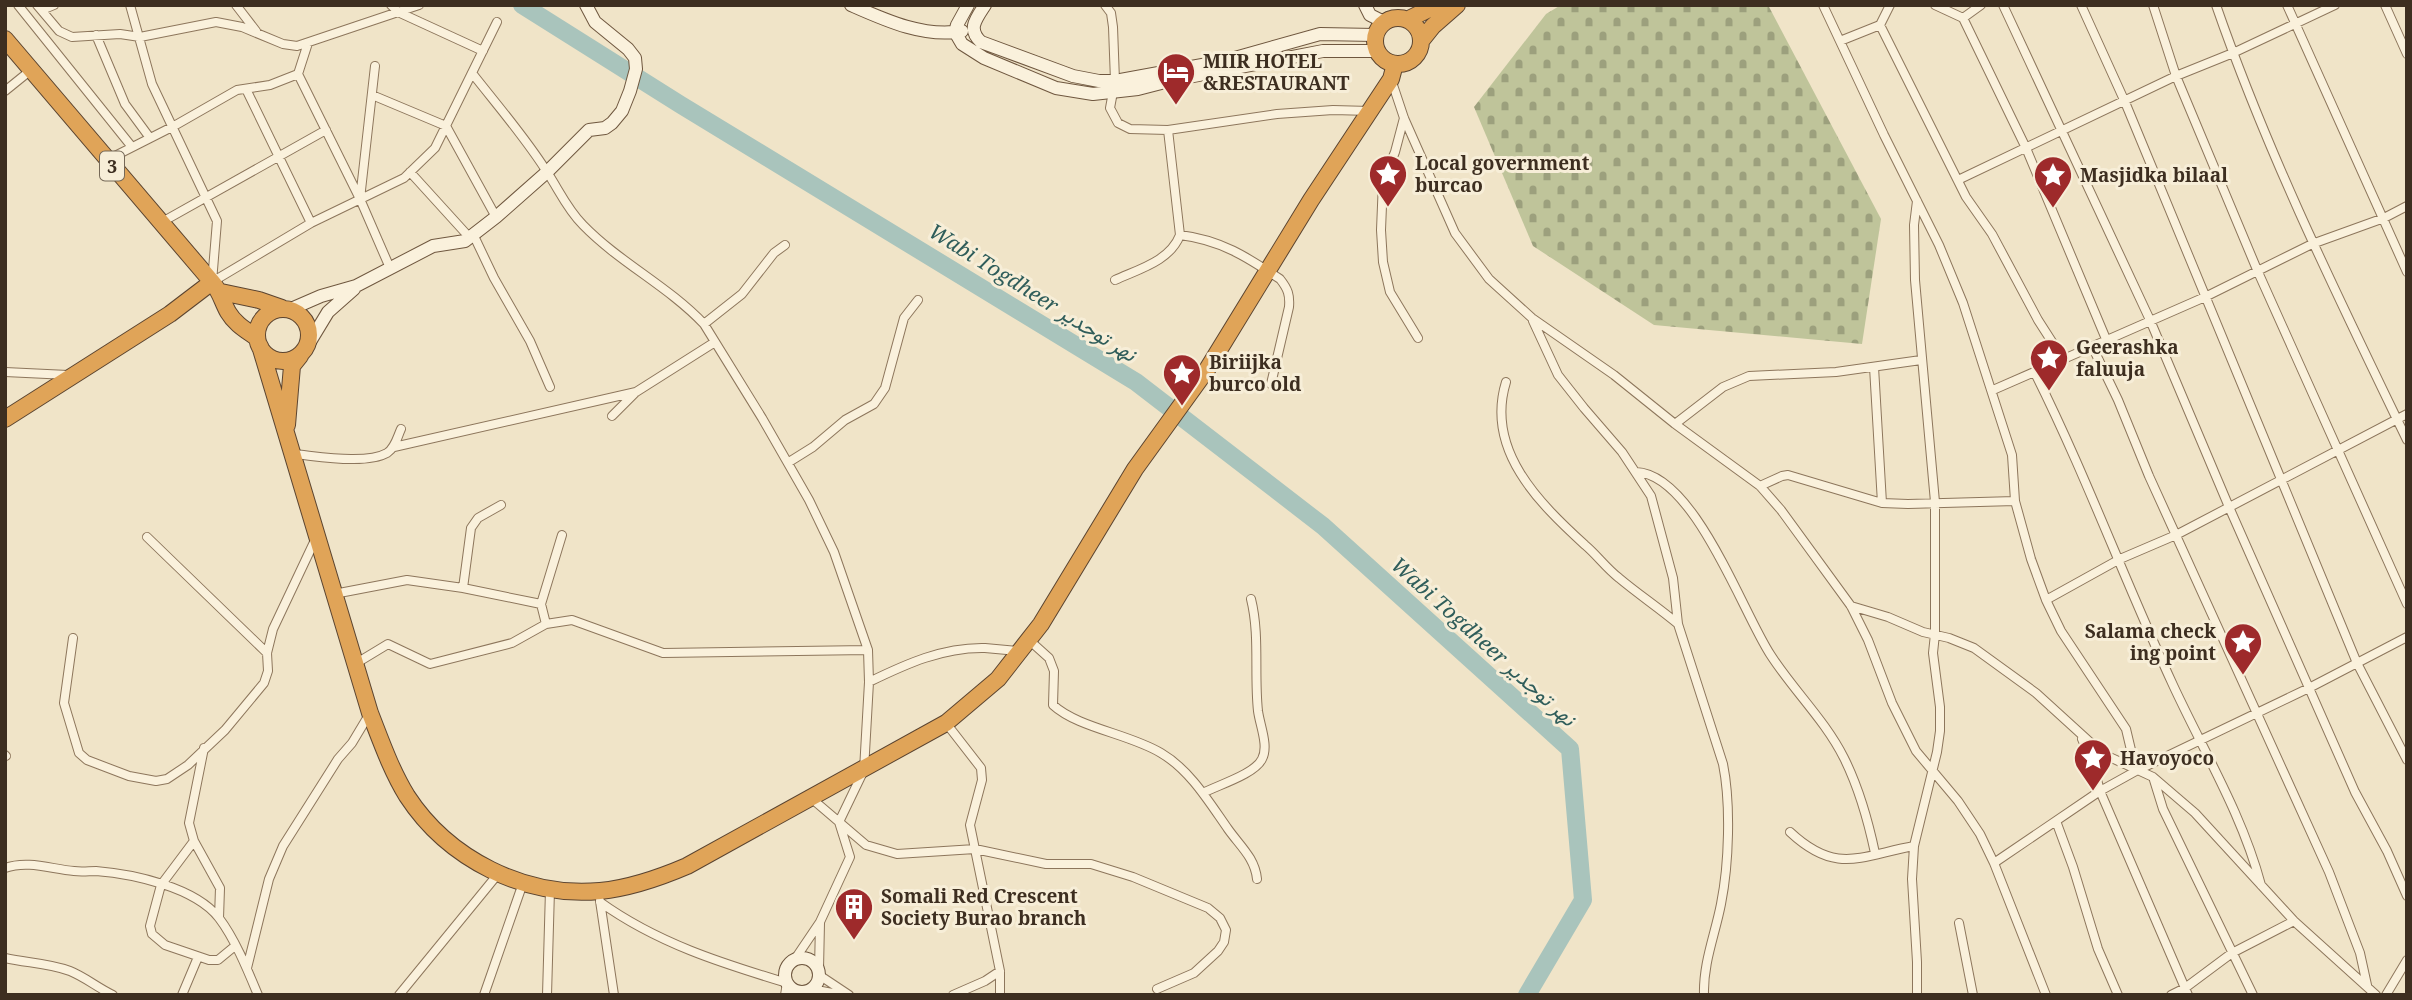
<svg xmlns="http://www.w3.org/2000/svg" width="2412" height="1000" viewBox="0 0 2412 1000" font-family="'Noto Serif',Vazirmatn,serif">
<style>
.cemetery{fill:url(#cemetery-stones)}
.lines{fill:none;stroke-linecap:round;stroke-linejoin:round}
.river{stroke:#a9c4bc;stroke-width:18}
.street-casing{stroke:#8d765c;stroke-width:10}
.secondary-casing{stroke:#6f573f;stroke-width:14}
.highway-casing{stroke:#5b4430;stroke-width:18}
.street{stroke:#faf1dc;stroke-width:8}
.secondary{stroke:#faf1dc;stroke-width:12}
.highway{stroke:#e0a458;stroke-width:16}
.labels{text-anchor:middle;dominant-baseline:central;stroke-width:6;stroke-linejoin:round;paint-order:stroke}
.shield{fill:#f7eed8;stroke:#756857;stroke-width:2}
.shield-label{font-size:18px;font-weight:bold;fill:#3d2e20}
.poi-label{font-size:19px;font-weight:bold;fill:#3d2e20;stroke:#f7eed8;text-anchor:start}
.water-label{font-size:21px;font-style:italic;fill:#2f5d5a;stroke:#f7eed8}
</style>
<defs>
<pattern id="cemetery-stones" width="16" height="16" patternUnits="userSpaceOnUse" patternTransform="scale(1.75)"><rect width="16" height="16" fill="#bfc49a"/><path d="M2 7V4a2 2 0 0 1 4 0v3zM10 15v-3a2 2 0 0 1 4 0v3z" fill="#9ca07d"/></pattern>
</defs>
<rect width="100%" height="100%" fill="#f0e4c8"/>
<path class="cemetery" d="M1561,5H1768L1881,219L1862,344L1654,325L1533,246L1474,107L1546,14Z"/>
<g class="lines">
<path class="river" d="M522,5L681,105L1136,382L1323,526L1570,749L1583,900L1527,995"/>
<g class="street-casing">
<path id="street" d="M18,5L132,147
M37,5L59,31L72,37L120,34L140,37L216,22L242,27L283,44L297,46L419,5
M130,5L152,84L217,221L212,282
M236,5L256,31
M391,5L398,12L483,51
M1105,5L1111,13L1113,27L1115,81L1110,108L1118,123L1130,129L1168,130L1277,114L1333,110L1370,111
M1823,5L1884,135L1939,245L1963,303L2012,455L2015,501L2031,559L2046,600L2061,631L2126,729L2136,771
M1935,5L1963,18L2026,148L2106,339
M2003,5L2150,320L2229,507L2355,792L2387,851L2407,896
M2081,5L2125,102L2357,663L2407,760
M2153,5L2176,76L2258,272L2407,604
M2216,5C2268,155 2338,297 2407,440
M2287,5L2407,272
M2385,5L2407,54
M42,10L54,5
M1963,18L1981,5
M1880,25L1966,197L1992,234L2038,320L2063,359
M96,35L125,104L150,138
M1840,41L1880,25L1890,5
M472,73C497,105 525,137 547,172C559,190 567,209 583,225C620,263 668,286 704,324L762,418L809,500L834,552L868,650L869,682L864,770L839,822L850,857L820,922L795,959
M298,74L360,199L390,268
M1391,79L1404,118L1455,233L1489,279L1532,318L1614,375L1675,424L1760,486L1781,510L1851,606L1868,640L1892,703L1916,751L1958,801L1980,834L1994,863L2046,995
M246,89L311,223
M5,91L31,70
M372,95L446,126L496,217
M1404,118L1395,152L1383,181L1381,230L1383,262L1390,292L1418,338
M107,160L174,126L237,90L270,85L298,74L308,43
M410,172L470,238
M1958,180L2176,76L2233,53L2335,5
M360,199L375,66
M162,222L326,130
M1180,235C1221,240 1247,257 1280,279C1288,289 1290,295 1289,307L1271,384
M474,236L494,278L530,341L550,387
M1115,280C1139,269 1170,261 1180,235L1168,130
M212,282L311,223L404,178L435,148L497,22
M1533,321L1558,375L1584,408L1622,452L1651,496L1673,578L1678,624L1723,764C1731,804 1729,864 1721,904C1715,935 1703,963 1704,995
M704,324L742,294L774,253L785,245
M2092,346L2118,400L2149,476L2329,872L2360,953L2367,985
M1874,367L1882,503
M5,372L68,375
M2035,373C2086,475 2125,582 2173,685C2204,752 2242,814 2261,885
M1506,382C1485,450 1539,503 1585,545C1597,555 1606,568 1619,578C1638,594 1659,608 1678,624
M1993,390L2205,297L2312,244L2384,218L2407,206
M612,416L636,392L715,342
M1675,424L1723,387L1749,376L1836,372L1921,360
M394,447L636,392
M293,454C317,456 366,465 387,453C395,448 397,438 401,429
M789,462L813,447L845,420L874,404L885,388L904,318L918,300
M1636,472C1694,474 1742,611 1770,654C1793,690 1825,720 1844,758C1859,788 1868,820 1875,853
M1760,486L1782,476L1788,475L1882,503L1908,504L2015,501
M147,537L267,653
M463,588L471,528L478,518L501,505
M334,594L407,580L463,588L541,604L546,624
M2046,600L2120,559L2176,535L2407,414
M541,604L562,535
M1851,606L1888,617L1923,632L1949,638L1974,648L2036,693L2103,754L2153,777L2195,813L2294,921L2376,995
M73,638L64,703L79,753L87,760L129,776L156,781L167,779L188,765L225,730L264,683L268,671L267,653L273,629L316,538
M1029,640L1049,658L1054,671L1053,705C1078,728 1130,734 1161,753C1190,770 1209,802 1228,829C1240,846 1255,858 1257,879
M355,664L388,644L430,664L512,643L546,624L572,620L663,653L868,650
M869,682C906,664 943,647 985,648C996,649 1007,650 1018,651
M946,723L981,768L982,780L970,825L1000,971V995
M2082,739L2092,761L2100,791L2188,995
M204,748L189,823L194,841L220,888L219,918
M5,755L6,756
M2154,780L2163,809L2253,995
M1203,793C1218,785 1255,774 1262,759C1269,746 1260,726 1258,711C1254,674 1260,635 1251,599
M811,798L866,845L897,854L975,849L1046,864H1091L1133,877L1208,908L1220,918L1226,930L1224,942L1218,951L1194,973L1157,989
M2056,821L2073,867L2098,949L2118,995
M1790,832C1836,875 1860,856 1914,846
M194,841L161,885L150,926L152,934L165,945L209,960H218L235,946
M1994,863L2100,791L2136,771L2309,688L2407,637
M5,868C28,860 51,869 74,871C82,872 89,871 96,871C133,874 195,887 219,918C235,939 248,971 258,995
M600,901L614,995
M600,902C657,943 721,963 787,983L785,995
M1959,923L1973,995
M5,958C27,963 49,963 70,971C85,977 98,988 113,995
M247,968L269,879L283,846L338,759L352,743L370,713
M819,969L820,923
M819,975L849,995
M811,989L843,995
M182,995L198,957
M399,995L498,874
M484,995L523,883
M547,995L550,890
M803,995L806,991
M953,995L985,981L1000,971
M1917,995V962L1912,879L1914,846L1937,752L1940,731V707L1933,653L1935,634V502L1915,280L1914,225L1917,201
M2171,995L2185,988L2232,953L2294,921
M2386,995L2407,960"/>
</g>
<g class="secondary-casing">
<path id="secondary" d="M851,5C885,20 924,38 962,31
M968,5L957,25L955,32L962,44L984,58L1056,88L1093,94L1138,89L1173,80L1323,51H1376
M985,5C976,19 967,29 981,42L1073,76L1099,81H1115L1224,61L1320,34L1375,35
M1365,5L1370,15L1384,22
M291,309L321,296L356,286L433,246L465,241L496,217L547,172L589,130L605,128L612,123L622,111L630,91L636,69L635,58L628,49L595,22L586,5
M308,345L328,312L354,289
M785 975a17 17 0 1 1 34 0a17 17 0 1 1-34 0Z"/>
</g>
<g class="highway-casing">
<path id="highway" d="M1375 41a23 23 0 1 1 46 0a23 23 0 1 1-46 0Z
M1407,20L1437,5
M5,39L212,282C220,291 222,301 228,312C235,324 246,330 257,338
M1421,41L1433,26L1457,5
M221,292L259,300L282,308
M257 335a26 26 0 1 1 52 0a26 26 0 1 1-52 0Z
M260,346L370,713C381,741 391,770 407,796C448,859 525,898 600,891C631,888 659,878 687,866L946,723L998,679L1041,624L1135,469L1208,368L1311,200L1391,79L1395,64
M5,419L170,314L212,282
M287,425L292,366L300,356"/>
</g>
<use href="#street" class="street"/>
<use href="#secondary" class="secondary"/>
<use href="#highway" class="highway"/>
</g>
<defs>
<g id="hotel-pin" transform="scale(2.0125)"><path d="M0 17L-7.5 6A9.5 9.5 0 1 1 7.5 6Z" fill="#9e2a2b" stroke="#f7eed8"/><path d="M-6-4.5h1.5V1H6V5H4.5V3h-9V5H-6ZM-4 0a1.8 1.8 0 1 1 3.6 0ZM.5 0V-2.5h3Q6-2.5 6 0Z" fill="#fff"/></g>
<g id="sight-pin" transform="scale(2.0125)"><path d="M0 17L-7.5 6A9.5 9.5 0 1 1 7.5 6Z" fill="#9e2a2b" stroke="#f7eed8"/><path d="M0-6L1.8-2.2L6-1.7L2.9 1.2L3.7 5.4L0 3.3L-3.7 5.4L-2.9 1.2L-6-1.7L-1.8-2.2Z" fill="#fff"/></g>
<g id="building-pin" transform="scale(2.0125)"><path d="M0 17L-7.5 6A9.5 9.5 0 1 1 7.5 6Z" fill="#9e2a2b" stroke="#f7eed8"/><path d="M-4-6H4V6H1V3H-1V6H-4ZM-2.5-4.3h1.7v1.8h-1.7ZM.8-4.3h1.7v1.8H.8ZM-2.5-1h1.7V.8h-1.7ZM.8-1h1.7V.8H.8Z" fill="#fff"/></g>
</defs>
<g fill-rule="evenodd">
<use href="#hotel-pin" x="1176" y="72"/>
<use href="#sight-pin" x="1388" y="174"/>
<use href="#sight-pin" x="2053" y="175"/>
<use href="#sight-pin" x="2049" y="358"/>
<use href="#sight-pin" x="1182" y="373"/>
<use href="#sight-pin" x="2243" y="642"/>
<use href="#sight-pin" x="2093" y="758"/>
<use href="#building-pin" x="854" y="907"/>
</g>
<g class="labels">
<rect class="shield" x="100" y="151.5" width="24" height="29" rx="5"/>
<g class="shield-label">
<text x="112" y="166">3</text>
</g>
<g class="poi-label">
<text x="1203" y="61">MIIR HOTEL<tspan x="1203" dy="22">&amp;RESTAURANT</tspan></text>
<text x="1415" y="163">Local government<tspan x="1415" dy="22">burcao</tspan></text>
<text x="2080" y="175">Masjidka bilaal</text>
<text x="2076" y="347">Geerashka<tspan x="2076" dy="22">faluuja</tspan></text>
<text x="1209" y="362">Biriijka<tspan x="1209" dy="22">burco old</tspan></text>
<text x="2216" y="631" text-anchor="end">Salama check<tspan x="2216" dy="22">ing point</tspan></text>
<text x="2120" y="758">Havoyoco</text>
<text x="881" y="896">Somali Red Crescent<tspan x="881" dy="22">Society Burao branch</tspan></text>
</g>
<g class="water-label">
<text transform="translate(1033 292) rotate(32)">Wabi Togdheer نهر توجدير</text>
<text transform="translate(1484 641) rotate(42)">Wabi Togdheer نهر توجدير</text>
</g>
</g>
<rect width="2412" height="1000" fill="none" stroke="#3d2e20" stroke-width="14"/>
</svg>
